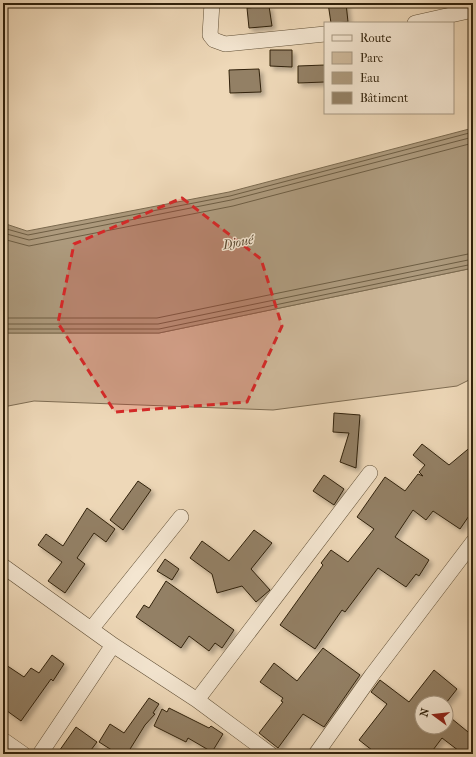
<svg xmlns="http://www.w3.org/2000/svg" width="476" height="757" viewBox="0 0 476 757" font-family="'IM FELL French Canon',serif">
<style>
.green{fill:#ceb99b;stroke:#7f6d53}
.water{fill:#ad9a7d;stroke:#7b6a4f}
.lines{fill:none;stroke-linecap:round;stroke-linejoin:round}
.shore{stroke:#6e5e44;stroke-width:1}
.building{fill:#938065;stroke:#30210b;filter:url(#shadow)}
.minor-casing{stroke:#604f36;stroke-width:16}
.minor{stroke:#f4e6d1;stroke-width:15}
.marked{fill:#d62828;fill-opacity:0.2;stroke:#d62828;stroke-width:3;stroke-dasharray:8 5;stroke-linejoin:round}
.labels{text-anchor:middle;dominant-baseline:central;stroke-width:3;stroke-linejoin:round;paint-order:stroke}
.water-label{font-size:13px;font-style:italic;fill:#5c4b33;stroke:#f4e6d1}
</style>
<defs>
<filter id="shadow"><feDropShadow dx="3.5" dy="3.5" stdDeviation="2" flood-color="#0004"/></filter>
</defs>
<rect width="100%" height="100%" fill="#eed8b8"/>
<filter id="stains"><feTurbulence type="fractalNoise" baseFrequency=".005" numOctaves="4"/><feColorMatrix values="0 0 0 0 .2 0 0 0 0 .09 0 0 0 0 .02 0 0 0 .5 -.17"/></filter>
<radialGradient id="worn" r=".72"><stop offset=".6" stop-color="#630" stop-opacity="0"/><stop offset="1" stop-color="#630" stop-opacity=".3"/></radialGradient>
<path class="green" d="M473,268V378L457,386L273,410L34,401L3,407V333H159Z"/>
<path class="water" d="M473,128V268L159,333H3V223L27,231L229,192Z"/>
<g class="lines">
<path class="shore" d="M3,228L28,235L230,196L473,132
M3,233L29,240L231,200L473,137
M3,239L29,246L233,206L473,143
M3,318H157L473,253
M3,324H158L473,259
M3,329H159L473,264"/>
</g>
<path class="building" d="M328,3H346L348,22L331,23Z
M269,6L272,26L249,28L247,8Z
M270,50H292V67L270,66Z
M325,65V82L298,83V66Z
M259,69L261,92L230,93L229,70Z
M334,413L360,415L356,468L340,462L349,433L333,432Z
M422,444L449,465L473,445V510L460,529L433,511L426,520L413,510L395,537L429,560L419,576L416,574L406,587L378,568L345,612L342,610L315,649L280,625L323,565L321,563L331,550L348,562L374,529L357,517L385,477L405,491L418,474L423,476L419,472L425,465L413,455Z
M324,475L344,489L334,505L313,491Z
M138,481L151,490L123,530L110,520Z
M87,508L115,529L106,542L94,533L77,558L85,564L65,593L48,581L62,562L38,545L46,534L63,546Z
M254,530L272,543L251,569L270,590L256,602L242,586L217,593L212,574L190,558L202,541L229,561Z
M165,559L179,569L172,580L157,571Z
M166,581L234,630L222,648L215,643L209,651L189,636L181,648L136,617L144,605L149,608Z
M323,648L360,675L324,727L303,714L278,748L259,733L283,702L281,701L283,698L260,682L274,663L297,681Z
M52,655L64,664L53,681L51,679L21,721L3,708V663L24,677L31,668L39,673Z
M434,670L457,689L446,703H422V727H446V714L473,736V754H463L442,738L430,754H377L359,740L387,704L371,692L380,680L409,702Z
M149,698L159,704L153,713L155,714L145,725L127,754H118L99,742L110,724L124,733Z
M169,708L209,728L211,726L223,734L212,752L188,738L186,742L154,726L162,709L167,712Z
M76,727L97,742L88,754H57Z"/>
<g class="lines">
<g class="minor-casing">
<path id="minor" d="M212,3L210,35L214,40L225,44L325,34
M415,23L473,10
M3,566L113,645L197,700L270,754
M92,628L181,517
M197,700L370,473
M3,740L23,754
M40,754L113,645
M316,754L372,675L473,542"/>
</g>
<use href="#minor" class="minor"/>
</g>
<path class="marked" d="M182,198L261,259L282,326L247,402L115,412L58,323L74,244Z"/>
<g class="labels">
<g class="water-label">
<text transform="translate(238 242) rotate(-11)">Djoué</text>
</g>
</g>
<rect width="476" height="757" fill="none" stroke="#eed8b8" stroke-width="16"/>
<rect x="4" y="4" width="468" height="749" fill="none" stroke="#30210b" stroke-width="2"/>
<rect x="8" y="8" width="460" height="741" fill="none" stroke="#30210b"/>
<rect x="324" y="22" width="130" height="92" fill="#f4e6d1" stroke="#a69782"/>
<rect x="332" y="35" width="20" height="6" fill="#f4e6d1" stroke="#a69782"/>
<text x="360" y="42" font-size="12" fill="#30210b">Route</text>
<rect x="332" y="52" width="20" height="12" fill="#ceb99b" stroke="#a69782"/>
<text x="360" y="62" font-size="12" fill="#30210b">Parc</text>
<rect x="332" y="72" width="20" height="12" fill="#ad9a7d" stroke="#a69782"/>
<text x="360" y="82" font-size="12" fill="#30210b">Eau</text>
<rect x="332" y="92" width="20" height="12" fill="#938065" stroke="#a69782"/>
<text x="360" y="102" font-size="12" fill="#30210b">Bâtiment</text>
<g transform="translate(434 715) rotate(285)"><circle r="19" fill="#f4e6d1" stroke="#a69782"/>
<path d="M0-3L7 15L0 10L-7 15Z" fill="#8f2418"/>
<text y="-6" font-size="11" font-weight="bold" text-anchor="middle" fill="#30210b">N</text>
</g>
<rect width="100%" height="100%" filter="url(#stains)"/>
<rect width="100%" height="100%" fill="url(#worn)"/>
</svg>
